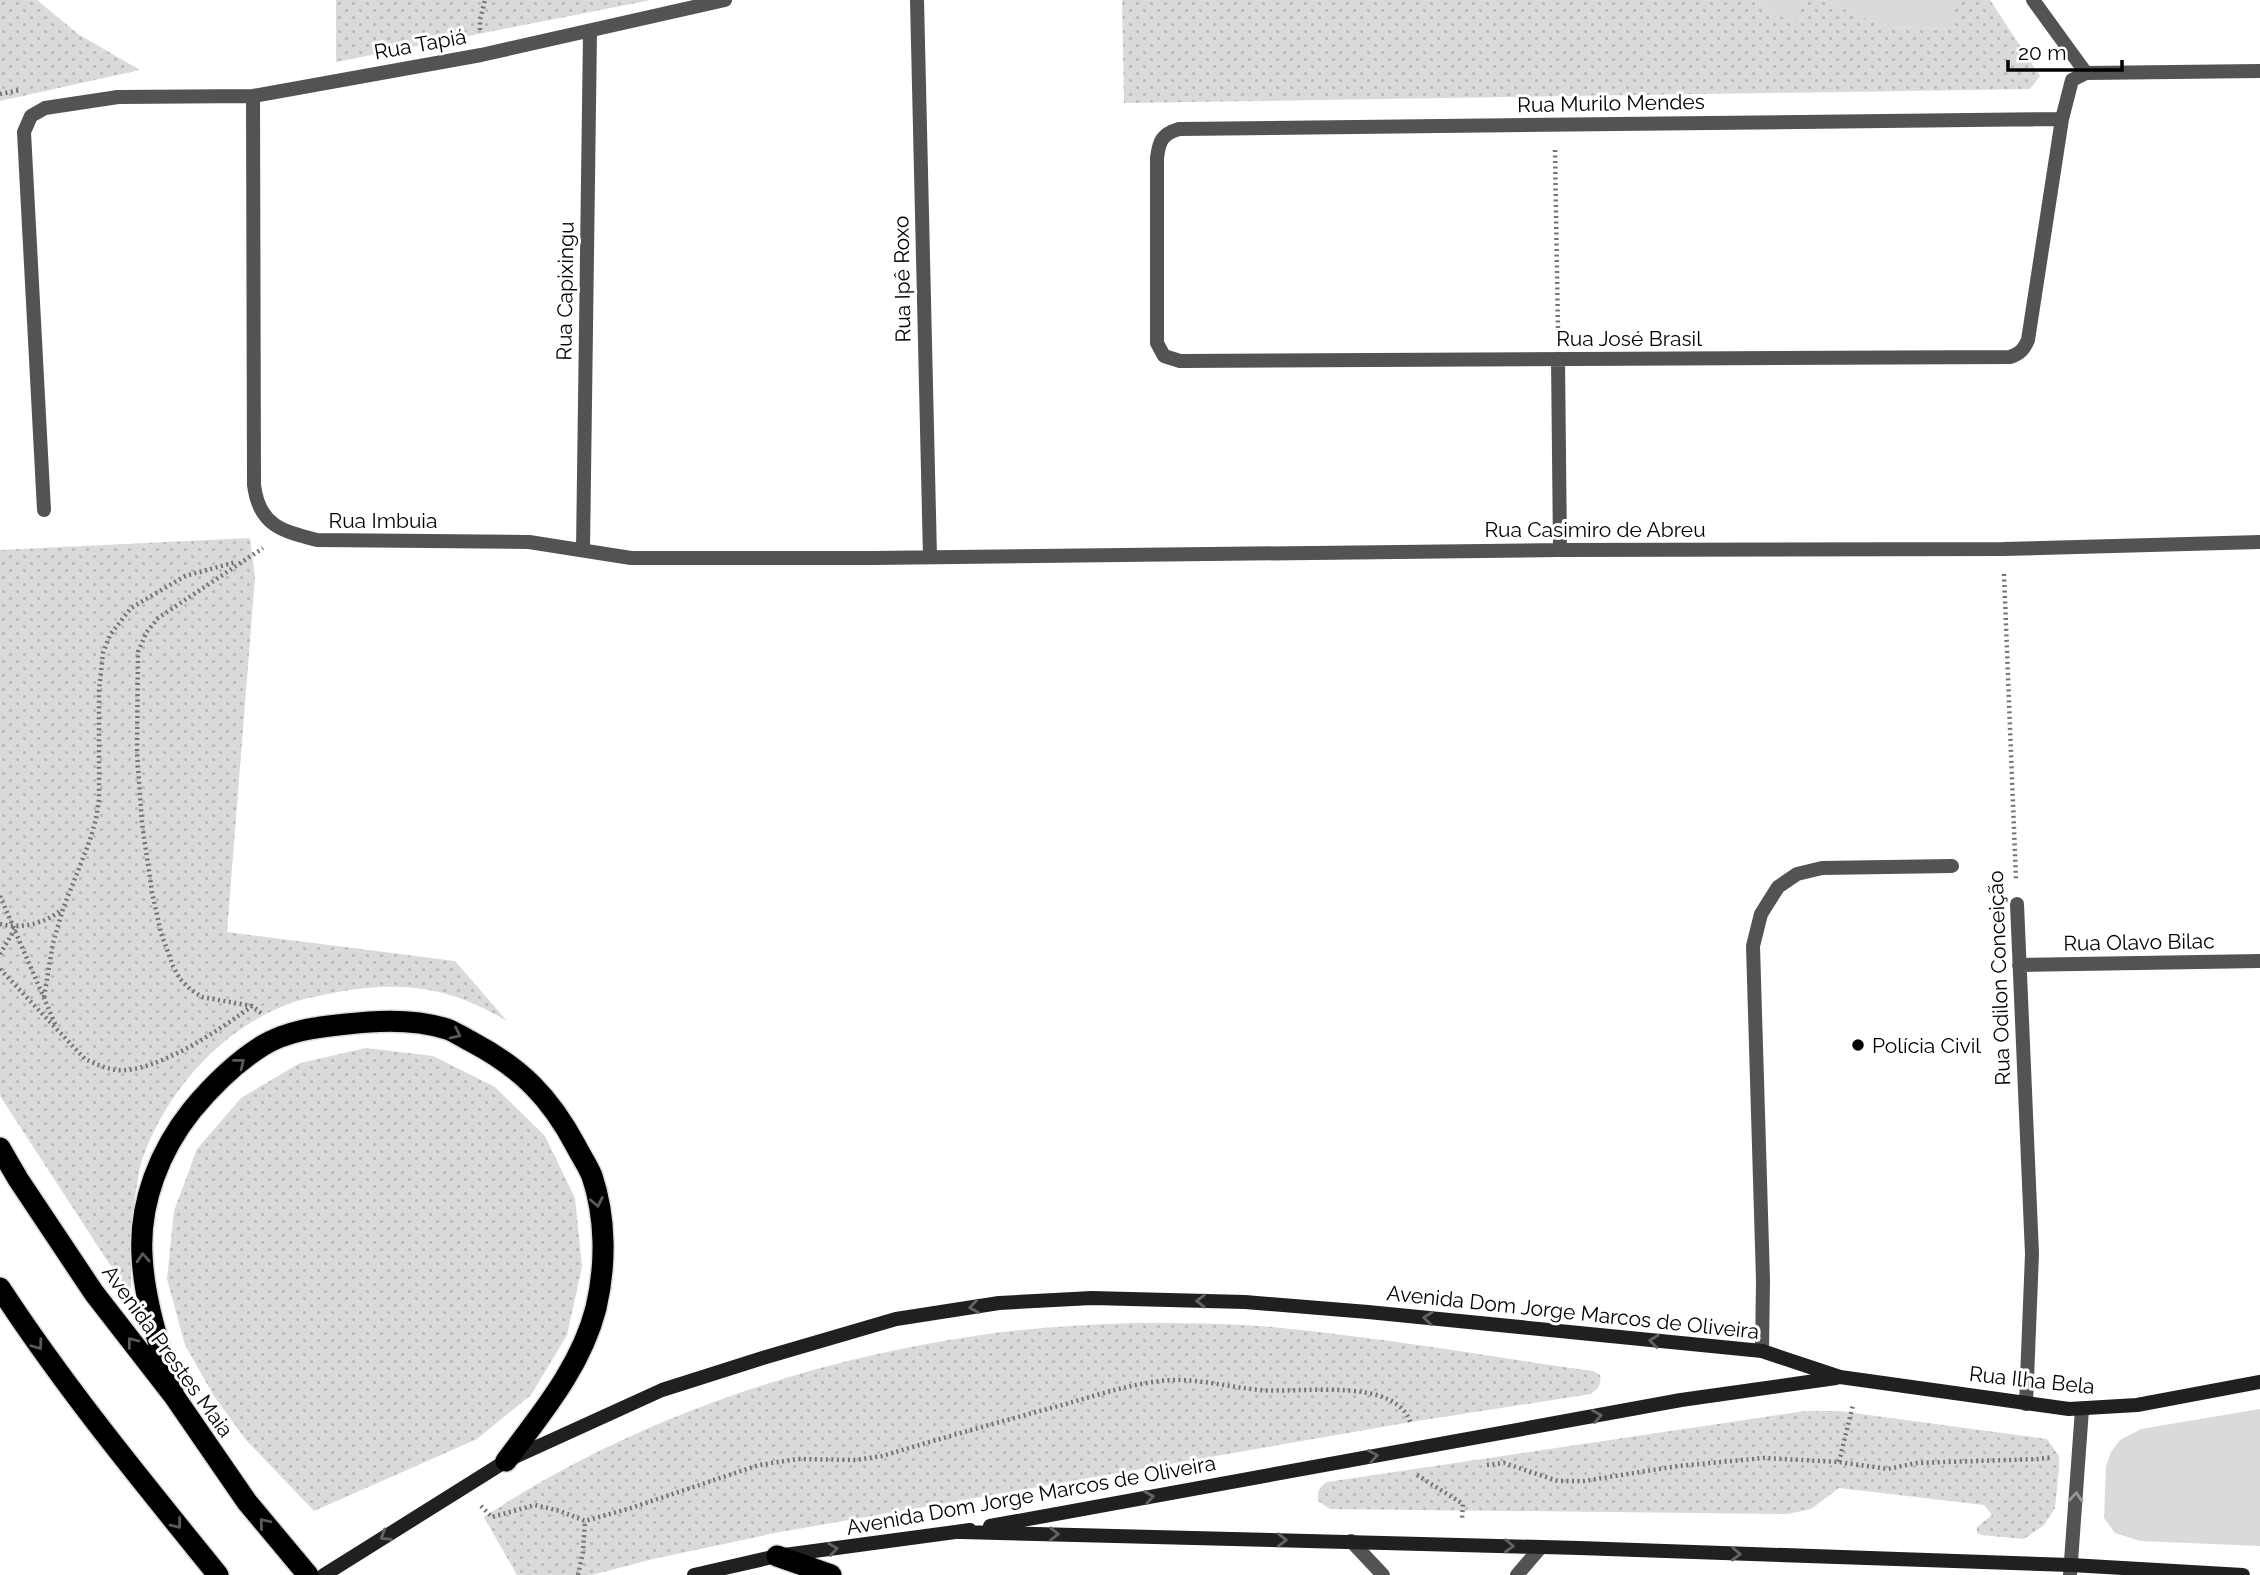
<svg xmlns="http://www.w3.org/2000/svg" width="2260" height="1575" viewBox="0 0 2260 1575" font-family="Raleway,sans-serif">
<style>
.grass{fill:url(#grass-dots)}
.green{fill:#dadada}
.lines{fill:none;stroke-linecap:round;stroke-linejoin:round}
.highway-casing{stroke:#dbdbdb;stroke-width:24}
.path{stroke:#757575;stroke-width:4.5;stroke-dasharray:2 3.5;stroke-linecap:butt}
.lane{stroke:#535353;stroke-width:14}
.street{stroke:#535353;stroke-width:14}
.secondary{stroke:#202020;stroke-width:14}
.highway{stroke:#000;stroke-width:21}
.oneway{stroke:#595959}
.oneway2{stroke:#636363}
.oneway3{stroke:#989898}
.poi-dot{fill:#000;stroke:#fff;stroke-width:2.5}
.labels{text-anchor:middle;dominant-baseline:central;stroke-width:6;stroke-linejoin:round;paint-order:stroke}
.street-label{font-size:21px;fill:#000;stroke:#fff}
.poi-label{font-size:21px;fill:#000;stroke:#fff;text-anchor:start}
</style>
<defs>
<pattern id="grass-dots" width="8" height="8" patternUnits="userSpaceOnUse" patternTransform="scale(1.75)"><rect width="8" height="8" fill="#dadada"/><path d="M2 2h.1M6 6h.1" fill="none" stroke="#b9b9b9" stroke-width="1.8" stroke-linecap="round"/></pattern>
</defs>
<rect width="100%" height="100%" fill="#fff"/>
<path class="grass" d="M0,0H37L78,34L140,70L0,101Z
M336,0H651L336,62Z
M1122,0H1751L1793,22L1805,0H1824L1887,27L1954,29V0H1990L2040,76L2030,89L1124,103Z
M250,538L255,577L227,932L455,961L507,1021C485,1008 463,998 439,992C407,984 370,986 338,992C325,995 310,997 297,1001C224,1025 167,1089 142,1160C139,1169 138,1181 136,1191C131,1227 131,1260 131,1297L0,1096V550Z
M366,1048L433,1056L495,1087L545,1136L575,1198L582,1267L567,1335L531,1395L477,1439L314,1511L246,1440L214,1396L185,1345L167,1279L174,1211L197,1149L241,1098L300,1063Z
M1133,1323C1180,1323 1226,1323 1272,1327C1379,1337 1486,1356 1593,1371L1600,1375C1602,1384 1598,1389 1591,1394L1411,1422L780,1532L653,1559L592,1575H517L484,1517C636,1417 816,1357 995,1333C1041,1327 1087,1325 1133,1323Z
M1805,1411H1839L2047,1439L2059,1456V1468L2055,1508L2044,1525L2024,1539L1981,1535L1977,1533V1527L1992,1515L1984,1505L1839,1488L1811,1509L1788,1514L1330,1509L1318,1501C1317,1492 1319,1487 1327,1482Z"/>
<path class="green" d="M1751,0H1805L1794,23Z
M1824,0H1954V29L1886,27Z
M2260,1409V1546L2140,1541L2115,1533L2104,1518L2106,1466L2111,1452L2120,1440L2141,1429Z"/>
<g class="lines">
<g class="highway-casing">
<path id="highway" d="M0,1148L18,1179L94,1293L174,1396L247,1502L308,1575
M0,1288C66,1389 142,1481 218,1575
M174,1396C161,1350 144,1302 142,1255C139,1202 160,1150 192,1110C212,1086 235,1063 262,1046C287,1030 319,1027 347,1024C379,1020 416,1019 447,1029C455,1032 464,1038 472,1042C521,1068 550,1097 576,1146C581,1156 588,1166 592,1176C606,1218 606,1265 596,1308C581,1367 541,1414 506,1461
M777,1556L831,1575"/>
</g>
<path class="path" d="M480,30V20L485,0
M0,94L20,90
M1555,150L1558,334
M2004,574L2016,880
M0,896L56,1026
M0,924C21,929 46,924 62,909
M0,954L15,929
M0,969L85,1059C95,1064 105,1068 116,1070C155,1074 221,1029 252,1006
M44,997L53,943L63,909L90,840L96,819L99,799V690L103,653L110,635L131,608L185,576L236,562
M261,1013L252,1006L202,997L190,989L180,979L173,966L161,933L152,892L142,823L137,753L138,652L146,633L158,618L263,548
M1839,1462L1853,1405
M1487,1465L1504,1463L1558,1481H1584L1678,1466L1764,1458L1839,1462L1888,1469L1916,1463L2038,1459L2053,1457
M1417,1475L1463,1504L1462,1518
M481,1506L492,1517L535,1505L560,1511L585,1521L631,1508L759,1465L798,1459L856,1460L882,1456C943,1438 1005,1420 1066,1404C1097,1395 1128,1385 1160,1381C1194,1377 1226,1387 1260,1390C1298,1394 1399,1375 1411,1425
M578,1575L583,1552L585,1521"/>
<path class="lane" d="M2033,0L2086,73
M44,510L24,132L31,116L45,108L118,97
M1762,1351L1763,1280L1753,946L1761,914L1778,887L1797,874L1822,868L1952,866
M1351,1541L1383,1575
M1517,1575L1541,1547"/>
<path class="street" d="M917,0L930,557
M253,96L254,485C259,525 281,531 317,540L529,542L631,558H874L1560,550L2003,549L2260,542
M118,97L253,96L481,55L725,0
M2062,119L1179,129C1162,134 1159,141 1157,158V343L1164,356L1180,361L2010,357C2020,354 2024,349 2028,340L2062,119L2072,80L2086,73L2260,71
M1558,359L1560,550
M583,550L590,32
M2017,904L2032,1254L2026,1404
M2019,965L2260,961
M2070,1575L2082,1409"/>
<path class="secondary" d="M990,1526L1681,1400L1836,1378
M961,1532L1579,1548L2071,1565L2243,1575
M324,1575L506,1461L662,1390L766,1357L896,1319L999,1303L1092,1298L1245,1302L1368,1312L1762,1351L1840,1377L2069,1409L2137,1405L2260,1382
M694,1575L777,1556L970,1530"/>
<use href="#highway" class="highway"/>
</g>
<defs><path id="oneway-chevron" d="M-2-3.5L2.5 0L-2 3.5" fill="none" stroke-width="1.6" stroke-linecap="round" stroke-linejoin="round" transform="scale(1.75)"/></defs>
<g class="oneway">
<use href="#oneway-chevron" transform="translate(456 1034) rotate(26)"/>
<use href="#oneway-chevron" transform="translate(240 1063) rotate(-38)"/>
<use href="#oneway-chevron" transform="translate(597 1202) rotate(79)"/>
<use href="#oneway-chevron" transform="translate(143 1258) rotate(-93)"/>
<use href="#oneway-chevron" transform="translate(132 1342) rotate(-128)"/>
<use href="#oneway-chevron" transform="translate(38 1345) rotate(54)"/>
<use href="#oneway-chevron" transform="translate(264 1523) rotate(-130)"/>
<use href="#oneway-chevron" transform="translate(177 1524) rotate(51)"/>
</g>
<g class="oneway2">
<use href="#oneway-chevron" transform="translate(1201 1301) rotate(-179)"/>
<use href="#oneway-chevron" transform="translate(974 1307) rotate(171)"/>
<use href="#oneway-chevron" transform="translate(1428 1318) rotate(-174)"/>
<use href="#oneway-chevron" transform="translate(1654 1341) rotate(-174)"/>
<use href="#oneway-chevron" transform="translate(1597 1416) rotate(-10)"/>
<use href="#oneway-chevron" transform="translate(1373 1456) rotate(-10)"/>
<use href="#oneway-chevron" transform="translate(1149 1497) rotate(-10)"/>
<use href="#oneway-chevron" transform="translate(1054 1534) rotate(1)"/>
<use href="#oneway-chevron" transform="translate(385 1536) rotate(148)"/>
<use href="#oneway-chevron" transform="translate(1282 1540) rotate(1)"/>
<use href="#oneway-chevron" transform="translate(1509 1546) rotate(2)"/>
<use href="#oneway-chevron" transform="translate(833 1549) rotate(-8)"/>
<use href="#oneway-chevron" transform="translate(1736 1554) rotate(2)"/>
</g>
<use class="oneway3" href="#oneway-chevron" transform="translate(2076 1497) rotate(-86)"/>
<circle class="poi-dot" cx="1858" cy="1045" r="7"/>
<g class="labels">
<g class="street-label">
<text transform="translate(420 44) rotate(-10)">Rua Tapiá</text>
<text transform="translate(1611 103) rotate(-1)">Rua Murilo Mendes</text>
<text transform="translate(902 279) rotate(-91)">Rua Ipê Roxo</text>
<text transform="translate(565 291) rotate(-89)">Rua Capixingu</text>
<text x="1629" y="338">Rua José Brasil</text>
<text x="383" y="520">Rua Imbuia</text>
<text x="1595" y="529">Rua Casimiro de Abreu</text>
<text transform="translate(2139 942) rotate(-1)">Rua Olavo Bilac</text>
<text transform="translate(1999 978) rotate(-92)">Rua Odilon Conceição</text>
<text transform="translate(1573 1312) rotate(6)">Avenida Dom Jorge Marcos de Oliveira</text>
<text transform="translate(168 1351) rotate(54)">Avenida Prestes Maia</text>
<text transform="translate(2032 1380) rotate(6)">Rua Ilha Bela</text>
<text transform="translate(1031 1495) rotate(-10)">Avenida Dom Jorge Marcos de Oliveira</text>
</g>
<g class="poi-label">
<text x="1872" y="1045">Polícia Civil</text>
</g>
</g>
<path d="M2008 60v10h114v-10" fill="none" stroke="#000000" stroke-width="3.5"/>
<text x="2018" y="60" font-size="21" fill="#000000" stroke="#ffffff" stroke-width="5" paint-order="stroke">20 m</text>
</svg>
